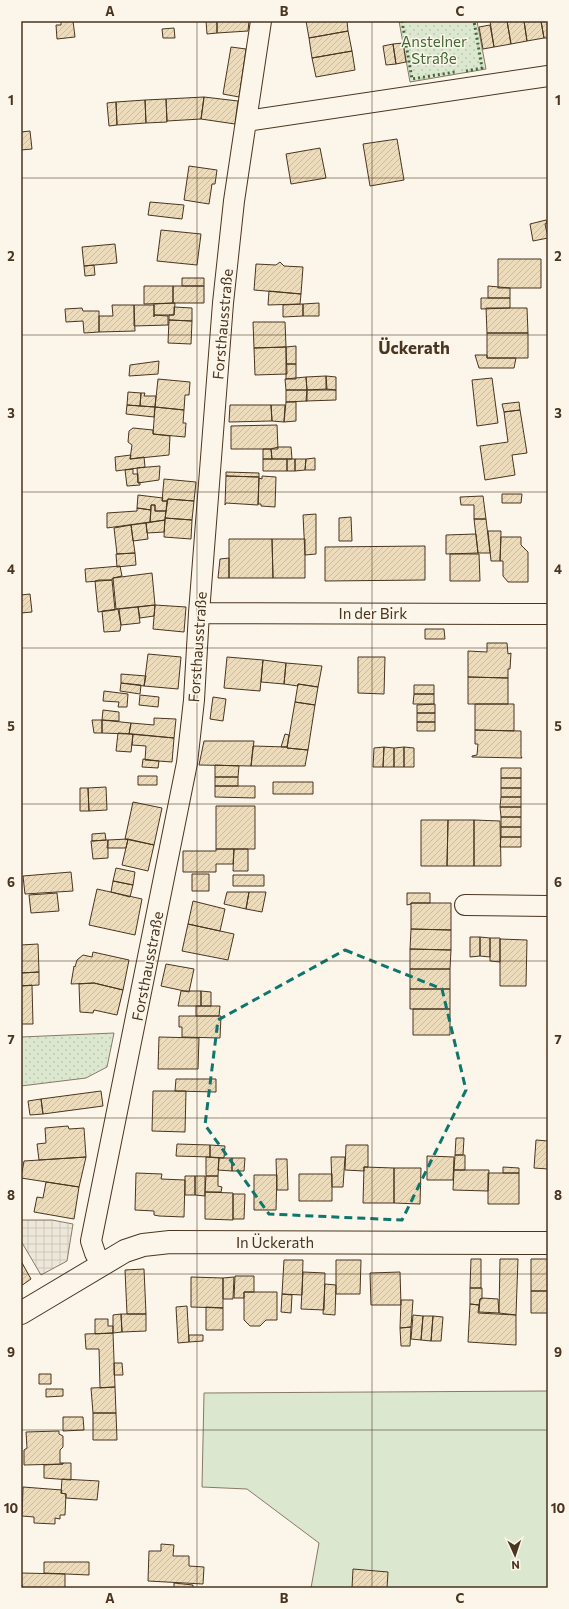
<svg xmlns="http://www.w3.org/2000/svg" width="569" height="1609" viewBox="0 0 569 1609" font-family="Commissioner,sans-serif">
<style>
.green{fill:#dce7d0;stroke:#887966}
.park{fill:url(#park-dots);stroke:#887966}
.plaza{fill:url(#plaza-grid);stroke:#887966}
.building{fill:url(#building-hatch);stroke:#4a3520}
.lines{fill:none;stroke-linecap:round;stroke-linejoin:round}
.street-casing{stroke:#4a3520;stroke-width:22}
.secondary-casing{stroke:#4a3520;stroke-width:24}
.street{stroke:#fbf6e9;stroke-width:20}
.secondary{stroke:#fbf6e9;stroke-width:22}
.hedge{stroke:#436837;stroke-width:3;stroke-dasharray:2 3;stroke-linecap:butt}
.marked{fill:none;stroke:#0f766e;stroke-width:3;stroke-dasharray:8 5;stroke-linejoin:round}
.grid{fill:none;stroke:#4a3520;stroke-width:1;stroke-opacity:0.55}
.labels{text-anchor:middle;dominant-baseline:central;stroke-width:3;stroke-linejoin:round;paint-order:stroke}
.park-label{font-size:15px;fill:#436837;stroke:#fbf6e9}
.street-label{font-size:15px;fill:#4a3520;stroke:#fbf6e9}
.quarter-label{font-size:17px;font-weight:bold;fill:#4a3520;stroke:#fbf6e9}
.neatline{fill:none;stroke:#4a3520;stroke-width:1.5}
.grid-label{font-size:13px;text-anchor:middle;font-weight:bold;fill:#4a3520}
</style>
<defs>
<pattern id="park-dots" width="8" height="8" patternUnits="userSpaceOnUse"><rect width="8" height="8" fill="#dce7d0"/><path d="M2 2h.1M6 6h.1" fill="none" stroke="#bec7b2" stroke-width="1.8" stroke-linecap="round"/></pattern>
<pattern id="plaza-grid" width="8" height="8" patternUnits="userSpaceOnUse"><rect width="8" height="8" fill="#ede7d9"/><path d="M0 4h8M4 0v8" fill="none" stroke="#cdc7ba"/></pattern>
<pattern id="building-hatch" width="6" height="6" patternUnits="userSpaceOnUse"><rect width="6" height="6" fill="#ecdcbc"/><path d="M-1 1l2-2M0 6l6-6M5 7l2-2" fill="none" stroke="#ccbda1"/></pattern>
</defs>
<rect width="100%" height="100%" fill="#fbf6e9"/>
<path class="green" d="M548,1391V1588H311L319,1543L247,1489L202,1487L204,1393Z"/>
<path class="park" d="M399,21H477L486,69L410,82Z
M114,1033L107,1067L86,1078L21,1086V1037Z"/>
<path class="plaza" d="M21,1220H52L73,1224L67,1261L41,1275L21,1241Z"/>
<path class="building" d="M61,21H73L75,37L57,39L56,25H61Z
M206,21H217V33L207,34Z
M217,21H249L248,31L217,33Z
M306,21H347L348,31L309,38Z
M490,21H507L511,44L494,47Z
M507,21H524L527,41L511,44Z
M524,21H541L544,38L527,41Z
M541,21H548V38H544Z
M490,25L494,47L483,49L479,27Z
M174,28L175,38H163L162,29Z
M348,31L352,51L312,58L309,38Z
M403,43L406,62L396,64L393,44Z
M393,44L396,64L386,65L383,46Z
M231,47L246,49L239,97L223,94Z
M352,51L355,70L316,77L312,58Z
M204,97L238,101L235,124L201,119Z
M204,97L201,119L167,121L166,99Z
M166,99L167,122L146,123L145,100Z
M145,100L146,123L117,125L116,102Z
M116,102L117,125L109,126L107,103Z
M30,131L32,149L21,150V132Z
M397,139L404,180L370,186L363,144Z
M320,148L326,178L291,184L286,154Z
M189,166L217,170L215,184H212L209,204L184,200Z
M150,202L184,205L182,219L148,215Z
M546,220L547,223L545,224L547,233L548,232V238L533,241L530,224Z
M161,230L201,234L197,265L157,261Z
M115,244L117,263L84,266L82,247Z
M498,259H541V288H498Z
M280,262L284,266L303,267L301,294L254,290L256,264L276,265Z
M94,265L95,275L85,276L84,266Z
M182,278H204V286H182Z
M144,286H173V303L144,304Z
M173,286H204V303H173Z
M488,286L510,288V298H488Z
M269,291L301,294L300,304L268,305Z
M481,298H510V308L481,309Z
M175,303L174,315H154V304Z
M319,303V316H303V304Z
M303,304V316L283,317V305Z
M112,305H134L135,331L99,332V316H113Z
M134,305H154V317V315L168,316V325L134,326Z
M174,307L192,308V321L169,320V315H174Z
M82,308L83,311H99V332L84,333L83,321L66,322L65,309Z
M486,308H527L528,333H487Z
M169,320L192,321L191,344L168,343Z
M253,322H285L286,347L254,348Z
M487,333H528V358H487Z
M296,346V364H286V347Z
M286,347L287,374L255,375L254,348Z
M475,355H487V358H516L514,368H479Z
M159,361L158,374L129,376L130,365Z
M286,364H296V379H286Z
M326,376L327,389L307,390L306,377Z
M326,376L336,377V390L326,389Z
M306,377L307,390H286L285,379Z
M492,378L498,423L477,426L472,380Z
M158,379L190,382L189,395H185L184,410L155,407Z
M286,390H307V401L286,402Z
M307,390H336V400L306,401Z
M128,392L141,393L140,406L127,405Z
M141,393H145L144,396H156L155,407L140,406Z
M286,402H296V421L284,422Z
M519,402L520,410L504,412L502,404Z
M127,405L155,407L154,417L126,414Z
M230,405H271L272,421L229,422Z
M271,405H285L284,422L272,421Z
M155,407L184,410L183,423H186L185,437L153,434Z
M520,410L527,453L512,455L515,475L485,480L480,446L508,442L504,412Z
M277,425L278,449H231V426Z
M133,428L153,430V434L170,436L169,455L130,459L132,445L128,442L129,431Z
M278,447H291L292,459H272L271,449Z
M263,449H271L272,459H263Z
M131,455L130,459L144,457L145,467L116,471L115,457Z
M315,458V470H305L306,459Z
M263,459H287V471H263Z
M287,459H295V471H287Z
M295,459H306L305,470L295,471Z
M160,466L159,480L138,483L137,468Z
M133,469V474H138V483L140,482V485L127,486L125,470Z
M226,472L259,473V477L226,476Z
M226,476L259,477L258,505L226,503L225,505Z
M262,476L276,477L275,507L261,506V504H258L259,478L262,479Z
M164,479L196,482L194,501L168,499L167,501H162Z
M502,494H522L521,503H502Z
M138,495L163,498L162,501H167L166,511H155V505H151V510L137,508Z
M483,496L486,519H474V505H461L460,497Z
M168,499L194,501L192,520L165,518Z
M151,505H155V511H166L165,520L150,522Z
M137,508L151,510L150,522L107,528V513L137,511Z
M316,514V554L305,555L303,515Z
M351,517L352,541H339V518Z
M165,518L192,520L191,539L164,537Z
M474,519H486L490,553H478Z
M165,520L164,532L147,533L146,523Z
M146,523L148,539L133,541L131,525Z
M131,525L135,553L117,554L114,528Z
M488,531H501L500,561H491Z
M476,534L478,553L446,554V535Z
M501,537H521V545L528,552V582H508L503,576V561H500Z
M229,539H272L273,578H229Z
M272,539H305V578H273Z
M425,546V580L325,581V547Z
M135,553L136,565L117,567L116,554Z
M450,554H479L480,581H450Z
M229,558V578H218L220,559Z
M120,566L122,576L113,578L112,580L86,582L85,569Z
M152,573L155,605L116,609L113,578Z
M99,580H112L115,610L98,612L95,581Z
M30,594L32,612L21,613V595Z
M155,605L154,616L140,618L138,607Z
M155,605L186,607L184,632L153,629Z
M138,607L140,623L121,625L119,609Z
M118,609L121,625L120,631L104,632L102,611Z
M425,629H444L445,639H425Z
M487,643H507L508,654L511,653L510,669H508V678L468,677V651L487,652Z
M148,654L181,657L178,689L144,686Z
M227,657L263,660L260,691L224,688Z
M358,657H385L384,694L358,693Z
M263,660L286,663L284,684L261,682Z
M286,663L322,666L318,687L298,684V686L284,684Z
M121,674L146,676L144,686L121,683Z
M468,677L508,678V704H468Z
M121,683L141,685L140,694L120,691Z
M298,684L318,687L315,705L295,702Z
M414,685H434V694H414Z
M104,691L128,694L127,707H118L119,702L103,701Z
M414,694H434V704H413Z
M140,695L159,697L158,707L139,705Z
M213,697L226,699L223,721L210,719Z
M295,702L315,705L308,750L287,748Z
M435,704V713H417V705Z
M475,704H514V731L475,730Z
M103,710L119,712V721L102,720Z
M417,713H435V722H417Z
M154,718L176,719L174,738L129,734L131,723L154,725Z
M92,720H102V733H94Z
M102,720L131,723L129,734L102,733Z
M417,722H435V731H417Z
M475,730L521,731V756L522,758L472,757V756L477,755L478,744H475Z
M118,733L133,734L131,752L116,751Z
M133,734L174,738L172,762L145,760L146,746L132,745Z
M285,734L289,735L287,747H281Z
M204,741H254L251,766L199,765Z
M253,746L287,747V748L308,750L305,766H251Z
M384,747L383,767H373L374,748Z
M384,747L394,748V767H383Z
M404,747L414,748V767H404Z
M404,747V767H394V748Z
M143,759L159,761L158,768L142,767Z
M215,765L239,766L238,777H215Z
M501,768H521V778H501Z
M138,776H157V785H138Z
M215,777H238V786H215Z
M501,778H521V788H501Z
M273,782H313V794H273Z
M215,786H255V798L215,797Z
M106,787L107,810L89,811L88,788Z
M80,788H88L89,811H80Z
M501,788H521V797H501Z
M501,797H521V807H500Z
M133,802L162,808L154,845L125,839Z
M216,806H255V849H216Z
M500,807H521V817H501Z
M501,817H521V827H501Z
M421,820H448L447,866H421Z
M448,820H474V866H447Z
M474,820L500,821L501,866H474Z
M501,827H521V837H501Z
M105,833L106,840L92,841V834Z
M501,837H521V847H500Z
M128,839L154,845L148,871L122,865Z
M128,839L126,848H107L108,840Z
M108,840V858L93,859L91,841Z
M216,849H234L233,864H216V872H183V851H216Z
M234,849H248V871H233Z
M116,868L135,872L133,885L113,881Z
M71,872L73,891L25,894L23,876Z
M192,874H209V891H192Z
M233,875H264V886H233Z
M113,881L133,885L130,897L111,892Z
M97,889L142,899L135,935L89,925Z
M227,892H249L246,909L224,904Z
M249,892H266L262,912L246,909Z
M57,893L59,911L31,913L29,895Z
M407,893H430V903H411V904L407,905Z
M193,901L225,909L220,931L188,924Z
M411,903H451V930L411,929Z
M188,924L234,934L228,960L182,951Z
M411,929L451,930V950L410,949Z
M470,937H480V956L470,957Z
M480,937L490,938V957L480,956Z
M490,938H500V962L490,961Z
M500,939L527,940L526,986H500Z
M38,944L39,972L21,973V945Z
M410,949L451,950L450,969H410Z
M93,952L129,960L123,990L94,983L71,984L74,966L75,967L77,960L83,955L92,957Z
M166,964L194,969L189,992L161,986Z
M410,969H450V989H410Z
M39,972V985L21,986V973Z
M94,983L123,990L117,1015L94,1010L93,1013L80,1012L79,984Z
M32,985L33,1024H21V986Z
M410,989H450V1009H410Z
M181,991H201V1006H178Z
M201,991L211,992V1006H201Z
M196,1006H220L219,1016H196Z
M413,1009H450V1035H413Z
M179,1016H221L220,1038L182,1037V1027H179Z
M159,1037L199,1038L198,1069H158Z
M176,1079H216V1092L175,1091Z
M101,1091L103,1106L43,1114L41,1099Z
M153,1091H186L185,1132L152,1131Z
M41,1099L43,1114L30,1115L28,1101Z
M68,1126L69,1129L84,1128L86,1157L39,1160L37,1144L46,1143L45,1128Z
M456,1138H464L463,1155H455Z
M536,1140L548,1141V1169L534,1168Z
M177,1144L210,1145V1157L176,1156Z
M210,1145L225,1146L224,1158L210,1157Z
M346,1145H368V1167H364V1171L345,1170Z
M455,1155H465V1170H454Z
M427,1156L454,1157L453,1180H427Z
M86,1157L79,1187L21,1178L24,1161Z
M206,1157L219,1158L218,1176H206Z
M331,1157H345L343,1187H332Z
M219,1158H232V1171L218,1170Z
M232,1158H245L244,1171H232Z
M276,1159H287L288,1190H277Z
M364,1167L394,1168V1203H363Z
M503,1167L519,1168V1173H503Z
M394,1168H421L420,1204L394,1203Z
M454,1170H489L488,1191L453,1190Z
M136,1173L162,1174L161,1179L185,1180L184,1217L159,1216L154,1215V1211L135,1210Z
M488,1173H519V1204H488Z
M299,1174H332V1201H299Z
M254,1175H277L276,1210H254Z
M185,1176H195V1195H185Z
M195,1176H205V1196L195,1195Z
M206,1176H218V1186L222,1187L221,1192H205Z
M46,1182L79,1187L74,1219L34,1212L37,1197L43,1198Z
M205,1192L233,1193V1220L205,1219Z
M233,1194H245L244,1219H233Z
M471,1259H481V1288H470Z
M500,1259H518L516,1315L499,1313Z
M531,1259H548V1291H531Z
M284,1260H303L302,1295L282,1294Z
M336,1260H361L360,1294H336Z
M21,1261L31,1279L21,1286Z
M144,1269L146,1314H127L125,1270Z
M303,1272L325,1273L324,1310L301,1309Z
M400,1272L401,1305H371L370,1273Z
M235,1276H254V1292H244V1298H234Z
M191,1277L223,1278V1308L191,1307Z
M234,1277L233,1299H223V1278Z
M325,1284L336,1285L335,1315L323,1314Z
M548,1287V1313H531V1291H548Z
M470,1288H482V1299H480L479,1305L470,1304Z
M244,1292H277V1320H266L260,1326H250L244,1320Z
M282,1294L292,1295L291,1313L281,1312Z
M482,1298L498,1299L499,1313L479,1312L480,1299Z
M401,1300H413L411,1327L400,1328Z
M470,1304L479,1305L478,1313L516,1315V1345L468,1342Z
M187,1306L189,1342L178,1343L176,1307Z
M206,1307L223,1308V1330H206Z
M121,1314H146V1331L122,1332Z
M121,1314L122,1332L113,1333V1315Z
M413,1315L423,1316L421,1340L411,1339Z
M423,1316H433L431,1341L421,1340Z
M433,1316L443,1317L441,1341H431Z
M95,1319H108V1326H113V1333L95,1334Z
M411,1327L410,1346H401L400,1328Z
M113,1333L115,1387L100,1388L99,1349H86L85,1334Z
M189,1335H203V1341L189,1342Z
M114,1363H122L123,1375H114Z
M39,1374H51V1384H39Z
M115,1387L116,1413H93L91,1388Z
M46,1389H63V1396L46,1397Z
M93,1413H116L117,1440H93Z
M63,1417H83L84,1430L63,1431Z
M59,1431V1434L63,1436V1447L60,1450V1463H63V1464L24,1465V1450L27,1448L26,1432Z
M63,1463H71V1480L44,1478V1465L63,1464Z
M62,1479L99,1481L97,1500L66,1498V1494L61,1493Z
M23,1487L62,1490L61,1493L66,1494L65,1515H60V1519L55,1518V1524L34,1523V1517L22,1516Z
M161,1544L174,1545L173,1556H189V1566L204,1567L203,1584L148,1581L149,1551H161Z
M44,1562H89V1575L44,1573Z
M353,1569L388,1572L387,1588H352Z
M21,1573L65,1574V1588H23V1586L21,1585Z
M174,1583L193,1585V1588H174Z"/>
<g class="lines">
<g class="street-casing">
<path id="street" d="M247,121L548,76
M199,613L548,614
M465,905L548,906
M101,1264L95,1253L91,1241L187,763L194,700L199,613L223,303L234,201L261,21"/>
</g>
<g class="secondary-casing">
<path id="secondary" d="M21,1313L125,1251L143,1245L170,1242L548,1243"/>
</g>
<use href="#street" class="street"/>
<use href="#secondary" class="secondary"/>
<path class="hedge" d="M402,21L412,79L455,72
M466,71L482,68L474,21"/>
</g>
<path class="marked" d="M345,950L442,989L466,1090L402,1220L269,1214L205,1125L218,1020Z"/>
<path class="grid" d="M197,21V1588M372,21V1588M21,178H548M21,335H548M21,492H548M21,648H548M21,804H548M21,961H548M21,1118H548M21,1274H548M21,1430H548"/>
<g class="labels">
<g class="park-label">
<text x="434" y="41">Anstelner<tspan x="434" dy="17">Straße</tspan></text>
</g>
<g class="street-label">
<text transform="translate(222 324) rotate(-85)">Forsthausstraße</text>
<text x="373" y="613">In der Birk</text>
<text transform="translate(197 647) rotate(-86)">Forsthausstraße</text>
<text transform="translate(147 966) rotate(-79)">Forsthausstraße</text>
<text x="275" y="1242">In Ückerath</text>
</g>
<g class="quarter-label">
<text x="414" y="347">Ückerath</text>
</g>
</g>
<rect width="569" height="1609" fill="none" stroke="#fbf6e9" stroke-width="44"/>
<g transform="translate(515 1555) rotate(177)" stroke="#fbf6e9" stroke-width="3" paint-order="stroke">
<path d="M0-3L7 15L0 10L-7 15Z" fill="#4a3520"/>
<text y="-6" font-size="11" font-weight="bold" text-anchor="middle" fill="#4a3520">N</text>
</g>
<rect x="22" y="22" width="525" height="1565" class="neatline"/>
<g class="grid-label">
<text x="110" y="16">A</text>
<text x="284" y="16">B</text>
<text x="460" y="16">C</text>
<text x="11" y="105">1</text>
<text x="558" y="105">1</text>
<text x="11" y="261">2</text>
<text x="558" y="261">2</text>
<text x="11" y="418">3</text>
<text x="558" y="418">3</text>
<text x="11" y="574">4</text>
<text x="558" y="574">4</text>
<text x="11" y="731">5</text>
<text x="558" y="731">5</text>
<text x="11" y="887">6</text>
<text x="558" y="887">6</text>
<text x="11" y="1044">7</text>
<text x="558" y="1044">7</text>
<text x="11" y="1200">8</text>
<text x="558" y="1200">8</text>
<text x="11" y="1357">9</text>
<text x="558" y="1357">9</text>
<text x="11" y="1513">10</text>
<text x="558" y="1513">10</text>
<text x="110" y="1603">A</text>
<text x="284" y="1603">B</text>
<text x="460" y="1603">C</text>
</g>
</svg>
